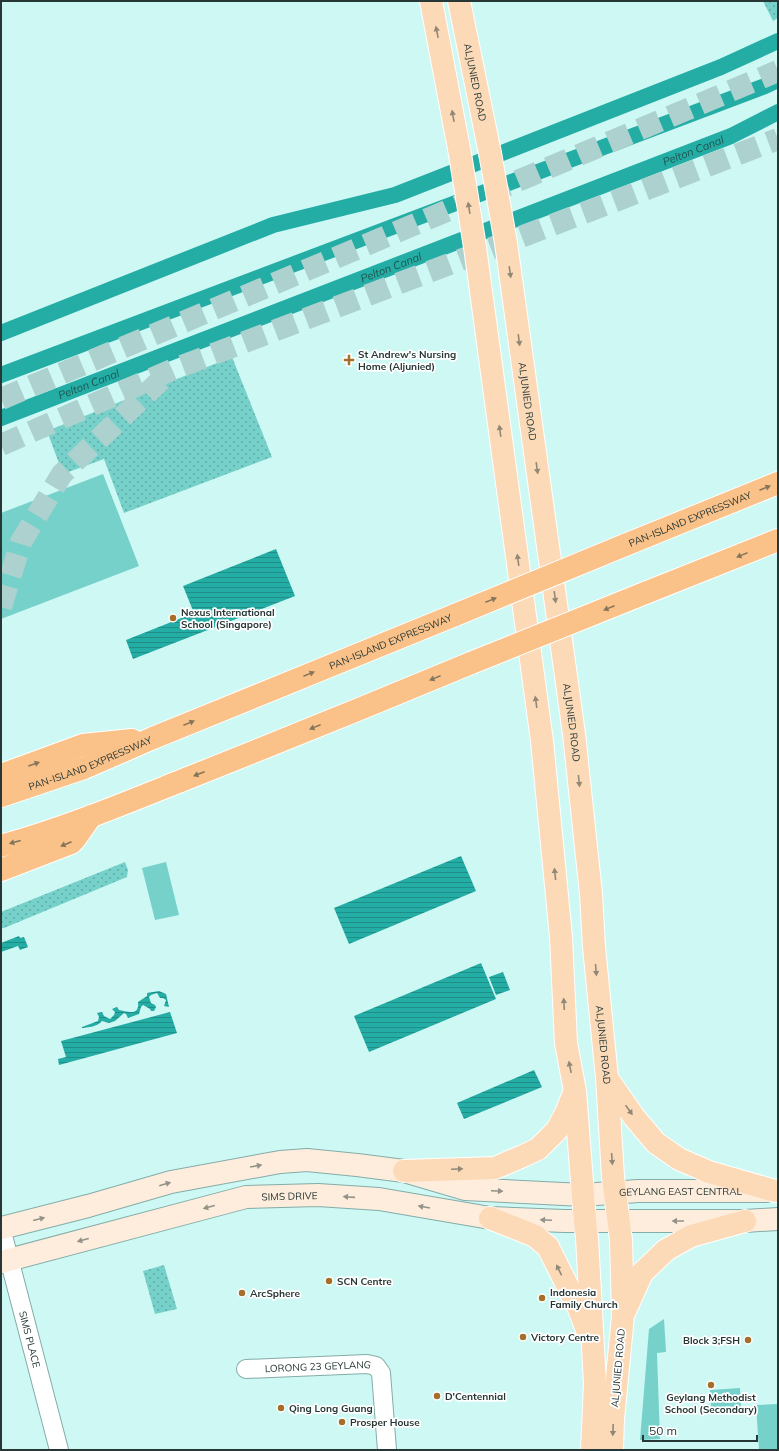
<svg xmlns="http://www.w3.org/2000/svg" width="779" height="1451" viewBox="0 0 779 1451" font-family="Mulish,sans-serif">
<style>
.grass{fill:url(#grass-dots)}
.garden{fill:#76d1ca}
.water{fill:url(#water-rules)}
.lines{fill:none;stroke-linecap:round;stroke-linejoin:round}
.canal{stroke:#23ada5;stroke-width:16}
.highway-tunnel{stroke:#acd1ce;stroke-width:22;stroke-dasharray:22 11;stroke-linecap:butt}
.street-casing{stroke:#84aca8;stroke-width:20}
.secondary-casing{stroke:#84aca8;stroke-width:24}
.primary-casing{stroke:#fff;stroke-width:24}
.highway-casing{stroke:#fff;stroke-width:24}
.street{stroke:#fff;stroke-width:18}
.secondary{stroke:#feeddc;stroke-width:22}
.primary{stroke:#fcdab8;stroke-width:22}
.highway{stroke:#fac289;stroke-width:22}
.primary-bridge-casing{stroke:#fff;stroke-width:24;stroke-linecap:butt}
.highway-bridge-casing{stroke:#fff;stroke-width:24;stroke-linecap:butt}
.primary-bridge{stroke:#fcdab8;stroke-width:22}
.highway-bridge{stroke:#fac289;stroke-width:22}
.oneway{fill:#918876}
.oneway2{fill:#85765b}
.oneway3{fill:#929288}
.poi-dot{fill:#a66e2b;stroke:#fff;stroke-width:1.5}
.labels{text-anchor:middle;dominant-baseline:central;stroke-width:3.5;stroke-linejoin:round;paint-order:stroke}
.street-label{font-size:10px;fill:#263735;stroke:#fff}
.poi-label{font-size:10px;font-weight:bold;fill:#263735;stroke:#fff;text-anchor:start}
.water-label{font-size:11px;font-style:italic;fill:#205551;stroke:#fff}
</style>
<defs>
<pattern id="grass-dots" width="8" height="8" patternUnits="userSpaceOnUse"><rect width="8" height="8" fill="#76d1ca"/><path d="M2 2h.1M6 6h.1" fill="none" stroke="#61aaa5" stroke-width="1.8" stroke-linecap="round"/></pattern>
<pattern id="water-rules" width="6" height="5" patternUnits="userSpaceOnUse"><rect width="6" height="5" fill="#23ada5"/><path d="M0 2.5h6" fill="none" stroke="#1e8e87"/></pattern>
</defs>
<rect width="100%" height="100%" fill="#cef8f4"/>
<path class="grass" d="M763,1H778V18L773,21Z
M232,357L272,457L124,513L104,459L63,474L47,431Z
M125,862L128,870L127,877L4,928H1V912Z
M164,1265L177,1309L155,1314L143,1271Z"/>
<path class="garden" d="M103,474L139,566L1,619V513Z
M166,862L179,915L155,920L142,868Z
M664,1319L666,1352L657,1353L660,1439L640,1440L649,1329Z
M740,1388L741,1407L711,1408L710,1390Z
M778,1404V1450H759L756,1405Z"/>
<path class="water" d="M276,549L295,596L133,659L126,640L194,613L183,586Z
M461,856L476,891L349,944L334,908Z
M19,936L20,938L24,937L28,947L20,950L18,946L1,952V943Z
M481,963L496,999L369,1052L354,1016Z
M503,972L510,990L496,995L489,977Z
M159,991L166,994L169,1007L164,1006L166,1000L163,998H160L157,993L151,995L149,997L151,1003L155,1005L156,1007L154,1011H151L150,1009L143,1005L141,1007L139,1014L128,1018L126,1014L124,1013L115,1021L109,1023L102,1021C97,1027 89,1027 82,1028V1027L98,1021L99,1017L97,1013L102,1012L104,1016L110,1019L114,1015L115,1012L112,1009L117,1007L119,1010C126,1011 140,1017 138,1002L147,996V993Z
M170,1012L177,1033L59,1065L58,1059L66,1057L61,1041Z
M534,1070L542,1087L464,1119L457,1103Z"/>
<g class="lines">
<g class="canal">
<path d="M1,333L273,225L395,195L721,67L778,41"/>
<path d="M1,375L765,86L778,80"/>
<path id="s1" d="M1,418L731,136L778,112"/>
</g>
<path class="highway-tunnel" d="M1,399L778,71
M1,445L174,369L778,139
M1,607L21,542L62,474L161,380"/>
<g class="street-casing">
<g id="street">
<path id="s2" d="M1,1228L59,1450"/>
<path id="s3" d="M246,1369L367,1364L376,1366L381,1373L387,1450"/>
</g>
</g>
<g class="secondary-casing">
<g id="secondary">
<path id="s4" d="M1,1228L88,1206L171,1182L280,1162L307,1160L357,1165L404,1171L465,1189L583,1195L638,1191H766"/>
<path id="s5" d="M1,1262L246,1197L318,1195L379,1199L490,1218L564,1221H745L778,1219"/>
</g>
</g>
<g class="primary-casing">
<g id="primary">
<path d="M431,1L460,154"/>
<path id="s6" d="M459,1L490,153"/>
<path id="s7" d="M506,243L574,734L591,894L594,947L607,1078L613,1177L621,1240L623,1316L613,1419L612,1450"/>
<path d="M475,247L542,741L561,937L566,1043L575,1091L585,1221L587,1238L595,1384L592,1450"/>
<path d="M607,1078L634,1117L656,1143L679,1159L709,1172L775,1191"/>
<path d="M404,1171L495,1168L523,1156L538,1149L557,1130L566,1113L574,1093"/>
<path d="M490,1218L535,1236L548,1247L579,1309L587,1330"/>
<path d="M625,1311L642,1273L666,1250L691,1236L745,1221"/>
</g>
</g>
<g class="highway-casing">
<g id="highway">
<path id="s8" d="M625,545L778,483"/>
<path d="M645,593L778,540"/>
<path d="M1,775L83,745L132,740"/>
<path id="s9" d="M1,796L84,768L153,738L455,615"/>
<path d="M1,846C63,829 123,804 183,780C279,742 375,703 471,663"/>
<path d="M1,870L71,843L75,839L91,816"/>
</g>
</g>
<use href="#street" class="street"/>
<use href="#secondary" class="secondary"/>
<use href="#primary" class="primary"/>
<use href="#highway" class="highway"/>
<g class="primary-bridge-casing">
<path id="primary-bridge" d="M490,153L506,243
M460,154L475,247"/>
</g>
<g class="highway-bridge-casing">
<path id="highway-bridge" d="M455,615L625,545
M471,663L645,593"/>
</g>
<use href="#primary-bridge" class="primary-bridge"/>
<use href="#highway-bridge" class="highway-bridge"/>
</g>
<defs><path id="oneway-solid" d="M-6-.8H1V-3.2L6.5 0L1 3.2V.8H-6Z"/></defs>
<g class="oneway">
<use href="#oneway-solid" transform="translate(437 32) rotate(-101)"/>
<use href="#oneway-solid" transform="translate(453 116) rotate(-100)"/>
<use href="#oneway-solid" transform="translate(469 208) rotate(-99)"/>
<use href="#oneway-solid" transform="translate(510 272) rotate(82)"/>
<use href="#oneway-solid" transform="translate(519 340) rotate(82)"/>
<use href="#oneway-solid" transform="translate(500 431) rotate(-98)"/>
<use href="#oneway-solid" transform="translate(537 468) rotate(82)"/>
<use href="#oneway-solid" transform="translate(518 560) rotate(-98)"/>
<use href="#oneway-solid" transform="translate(555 597) rotate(82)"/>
<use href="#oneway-solid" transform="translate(536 702) rotate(-98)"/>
<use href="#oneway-solid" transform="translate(579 781) rotate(84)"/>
<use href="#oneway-solid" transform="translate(555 874) rotate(-96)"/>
<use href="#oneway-solid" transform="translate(596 970) rotate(85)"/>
<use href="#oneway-solid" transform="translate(564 1004) rotate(-93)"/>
<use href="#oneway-solid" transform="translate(570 1067) rotate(-101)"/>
<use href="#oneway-solid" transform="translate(629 1110) rotate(55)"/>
<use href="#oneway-solid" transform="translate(612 1159) rotate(86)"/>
<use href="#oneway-solid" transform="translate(457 1169) rotate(-2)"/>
<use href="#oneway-solid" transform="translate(559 1270) rotate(-116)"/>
<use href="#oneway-solid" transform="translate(613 1430) rotate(92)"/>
</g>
<g class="oneway2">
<use href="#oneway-solid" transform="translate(765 488) rotate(-22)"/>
<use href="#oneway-solid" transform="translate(742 555) rotate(158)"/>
<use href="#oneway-solid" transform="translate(491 600) rotate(-22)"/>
<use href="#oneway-solid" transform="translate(609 608) rotate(158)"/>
<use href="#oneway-solid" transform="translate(309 674) rotate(-22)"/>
<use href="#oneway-solid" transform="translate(435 678) rotate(158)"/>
<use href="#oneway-solid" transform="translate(189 723) rotate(-22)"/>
<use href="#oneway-solid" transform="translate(315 727) rotate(158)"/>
<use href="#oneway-solid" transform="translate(34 764) rotate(-19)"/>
<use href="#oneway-solid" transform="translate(199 774) rotate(159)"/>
<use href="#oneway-solid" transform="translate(15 842) rotate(165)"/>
<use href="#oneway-solid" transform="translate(66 844) rotate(157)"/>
</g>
<g class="oneway3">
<use href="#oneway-solid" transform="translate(256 1166) rotate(-10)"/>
<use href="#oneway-solid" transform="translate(165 1184) rotate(-16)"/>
<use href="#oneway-solid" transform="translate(497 1191) rotate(3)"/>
<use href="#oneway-solid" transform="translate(349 1197) rotate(-176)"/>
<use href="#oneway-solid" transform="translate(209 1207) rotate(165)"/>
<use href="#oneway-solid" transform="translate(424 1207) rotate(-170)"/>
<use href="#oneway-solid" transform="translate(39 1219) rotate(-14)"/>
<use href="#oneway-solid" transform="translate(546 1220) rotate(-177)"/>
<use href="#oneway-solid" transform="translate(678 1221) rotate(180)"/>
<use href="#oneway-solid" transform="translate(83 1240) rotate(165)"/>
</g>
<g class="poi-dot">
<path d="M347 354h4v4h4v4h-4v4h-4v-4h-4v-4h4z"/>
<circle cx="173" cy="618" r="4"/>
<circle cx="329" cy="1281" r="4"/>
<circle cx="242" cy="1293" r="4"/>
<circle cx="542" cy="1298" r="4"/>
<circle cx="523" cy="1337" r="4"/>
<circle cx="748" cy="1340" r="4"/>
<circle cx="711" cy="1385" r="4"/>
<circle cx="437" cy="1396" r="4"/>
<circle cx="281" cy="1408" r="4"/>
<circle cx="342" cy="1422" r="4"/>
</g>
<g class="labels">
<g class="street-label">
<text stroke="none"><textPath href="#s6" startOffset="83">ALJUNIED ROAD</textPath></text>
<text stroke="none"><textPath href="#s7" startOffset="160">ALJUNIED ROAD</textPath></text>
<text stroke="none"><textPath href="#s8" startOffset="70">PAN-ISLAND EXPRESSWAY</textPath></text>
<text stroke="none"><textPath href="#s9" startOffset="419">PAN-ISLAND EXPRESSWAY</textPath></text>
<text stroke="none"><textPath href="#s7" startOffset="484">ALJUNIED ROAD</textPath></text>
<text stroke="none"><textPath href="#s9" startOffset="95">PAN-ISLAND EXPRESSWAY</textPath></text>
<text stroke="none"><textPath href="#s7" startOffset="808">ALJUNIED ROAD</textPath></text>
<text stroke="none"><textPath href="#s4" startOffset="691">GEYLANG EAST CENTRAL</textPath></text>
<text stroke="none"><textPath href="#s5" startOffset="297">SIMS DRIVE</textPath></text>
<text stroke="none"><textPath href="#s2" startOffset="115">SIMS PLACE</textPath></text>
<text stroke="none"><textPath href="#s3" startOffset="72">LORONG 23 GEYLANG</textPath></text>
<text transform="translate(618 1368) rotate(-85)">ALJUNIED ROAD</text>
</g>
<g class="poi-label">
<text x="358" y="354">St Andrew's Nursing<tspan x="358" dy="12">Home (Aljunied)</tspan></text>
<text x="181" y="612">Nexus International<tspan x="181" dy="12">School (Singapore)</tspan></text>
<text x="337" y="1281">SCN Centre</text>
<text x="550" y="1292">Indonesia<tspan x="550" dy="12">Family Church</tspan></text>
<text x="250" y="1293">ArcSphere</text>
<text x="531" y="1337">Victory Centre</text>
<text x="740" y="1340" text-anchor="end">Block 3;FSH</text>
<text x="445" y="1396">D'Centennial</text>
<text x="711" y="1397" text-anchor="middle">Geylang Methodist<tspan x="711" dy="12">School (Secondary)</tspan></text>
<text x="289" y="1408">Qing Long Guang</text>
<text x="350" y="1422">Prosper House</text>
</g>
<g class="water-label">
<text stroke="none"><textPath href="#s1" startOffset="742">Pelton Canal</textPath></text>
<text stroke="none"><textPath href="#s1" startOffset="418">Pelton Canal</textPath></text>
<text stroke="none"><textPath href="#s1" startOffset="94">Pelton Canal</textPath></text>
</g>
</g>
<rect width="779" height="1451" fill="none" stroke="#263735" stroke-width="4"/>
<path d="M643 1435v6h114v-6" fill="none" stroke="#263735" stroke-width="2"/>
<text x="649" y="1435" font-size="12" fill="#263735" stroke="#ffffff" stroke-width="3" paint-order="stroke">50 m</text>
</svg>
